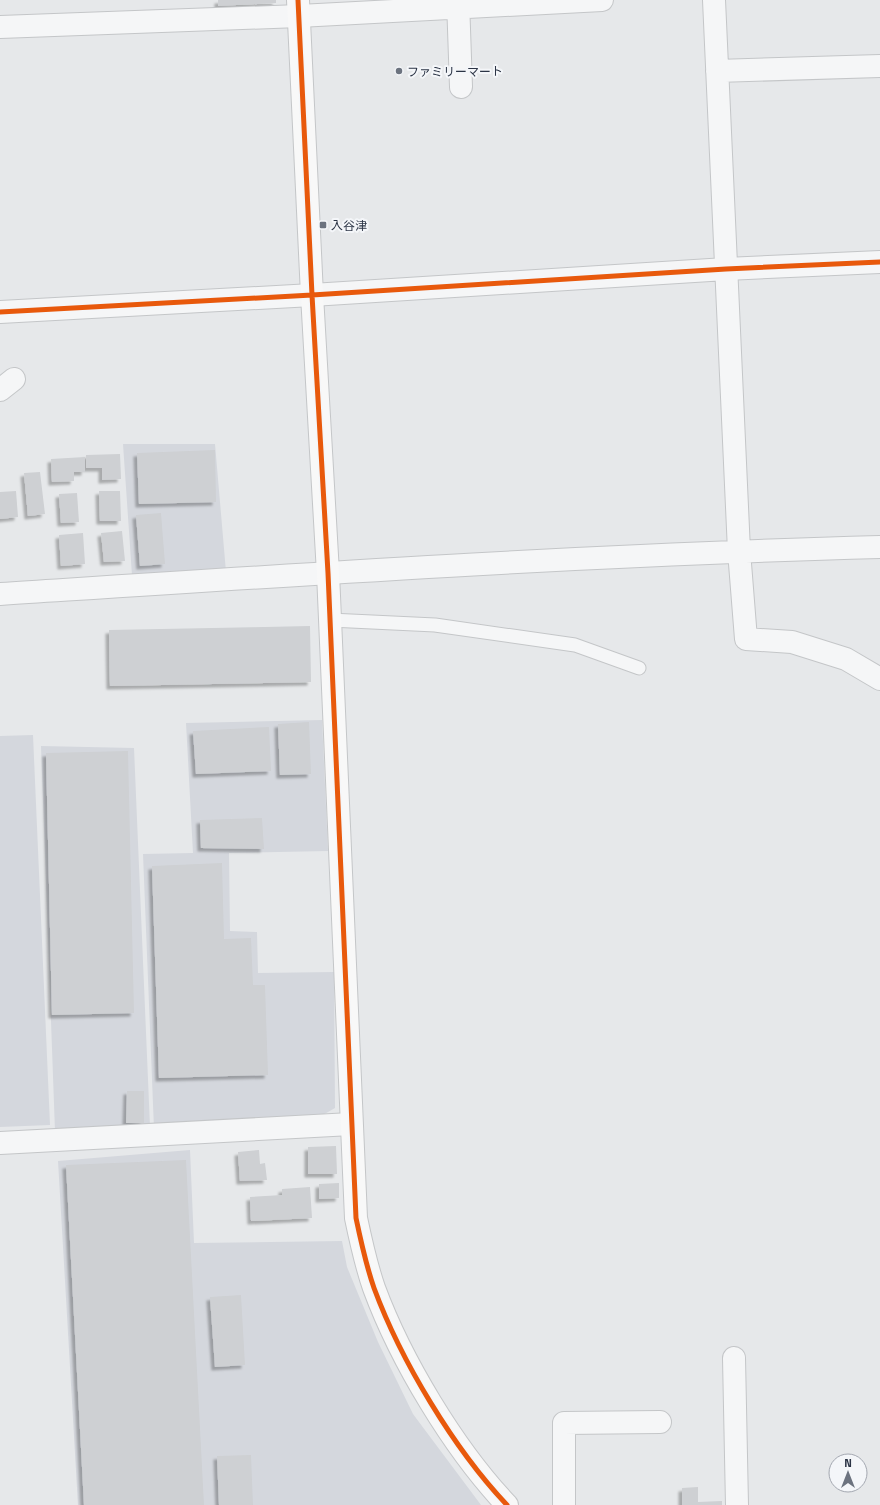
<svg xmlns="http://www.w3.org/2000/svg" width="880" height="1505" viewBox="0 0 880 1505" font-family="'Titillium Web','Noto Sans JP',sans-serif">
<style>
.built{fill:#d4d7dd}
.building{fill:#ced0d3;filter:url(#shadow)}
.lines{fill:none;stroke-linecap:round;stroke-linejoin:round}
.lane-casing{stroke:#c4c6c8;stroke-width:15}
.street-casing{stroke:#c4c6c8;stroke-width:24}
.secondary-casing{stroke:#c4c6c8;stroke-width:24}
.lane{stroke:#f5f6f7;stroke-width:13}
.street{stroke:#f5f6f7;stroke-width:22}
.secondary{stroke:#f8f8f8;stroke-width:22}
.cycleway-casing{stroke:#f4f6f9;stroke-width:8}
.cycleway{stroke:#e8590c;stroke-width:5}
.poi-dot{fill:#6c737f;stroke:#f4f6f9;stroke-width:1.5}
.labels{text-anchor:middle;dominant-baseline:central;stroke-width:4;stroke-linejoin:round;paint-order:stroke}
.poi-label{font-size:12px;fill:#2b3445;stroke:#f4f6f9;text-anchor:start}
</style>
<defs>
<filter id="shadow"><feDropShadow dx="-3.5" dy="3.5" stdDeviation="1" flood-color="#0004"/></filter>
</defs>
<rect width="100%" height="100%" fill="#e6e8ea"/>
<path class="built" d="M123,444H215L226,572L132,575Z
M322,720L328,851L229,853L230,931L257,932L258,973L334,972L335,1108L314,1120L154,1129L143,854L193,853L186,723Z
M33,735L50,1125L0,1127V736Z
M41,746L134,748L150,1127L55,1131Z
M190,1150L194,1243L342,1241L347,1267L378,1342L413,1414L481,1505H78L58,1161Z"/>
<path class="building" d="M218,0H276V3L218,6Z
M215,450L216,502L139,504L137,453Z
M120,454L121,479L102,480V468H86V455Z
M85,457V472H74V481L52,482L51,459Z
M40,472L45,514L28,516L24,473Z
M16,491L18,517L0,519V492Z
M99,491H120L121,521H100Z
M77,493L79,522L61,523L59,494Z
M161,513L165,564L140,566L136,515Z
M122,531L125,561L104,562L101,533Z
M83,533L85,564L61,566L59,535Z
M310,626L311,682L110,686L109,630Z
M309,722L311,774L280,775L278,724Z
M269,727L271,771L196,774L193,731Z
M128,751L134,1013L52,1015L46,753Z
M262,818L264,849L201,848L200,820Z
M222,863L224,939L251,938L253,985H265L268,1075L159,1078L152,866Z
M127,1091H144V1123H126Z
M336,1146L337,1174H308V1147Z
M259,1150L260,1164L265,1163L267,1180L240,1181L238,1152Z
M186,1160L204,1505H84L66,1165Z
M339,1183V1198L319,1199V1184Z
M310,1187L312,1218L251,1221L250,1197L282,1195V1189Z
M241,1295L245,1365L215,1367L210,1297Z
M251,1455L253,1505H219L217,1456Z
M698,1487V1502L722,1501V1505H682V1488Z"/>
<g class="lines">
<g class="lane-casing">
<path id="lane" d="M330,620L435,625L575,645L639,668"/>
</g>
<g class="street-casing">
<path id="street" d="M458,0L461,87
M714,0L739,551L746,639L792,642L846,659L880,679
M0,27L299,16L602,0
M717,71L880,66
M0,312L312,295L726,269L880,262
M0,390L14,379
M0,594C293,575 586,555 880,547
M0,1143L351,1124
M734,1358L737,1505
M564,1505V1423L660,1422"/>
</g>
<g class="secondary-casing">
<path id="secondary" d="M298,0L312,295L328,573L356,1218C361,1242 366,1265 374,1288C401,1361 454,1449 507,1505"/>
</g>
<use href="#lane" class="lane"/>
<use href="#street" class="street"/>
<use href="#secondary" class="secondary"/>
<g class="cycleway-casing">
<path id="cycleway" d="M298,0L312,295L328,573L356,1218C361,1242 366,1265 374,1288C401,1361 454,1449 507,1505
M0,312L312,295L726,269L880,262"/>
</g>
<use href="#cycleway" class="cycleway"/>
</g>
<g class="poi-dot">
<circle cx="399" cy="71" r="4"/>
<rect x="319" y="221" width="8" height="8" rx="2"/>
</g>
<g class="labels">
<g class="poi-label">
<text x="407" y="71">ファミリーマート</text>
<text x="331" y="225">入谷津</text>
</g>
</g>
<g transform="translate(848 1473)"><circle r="19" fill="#f4f6f9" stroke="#a4a8b1"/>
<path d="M0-3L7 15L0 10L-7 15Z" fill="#6c737f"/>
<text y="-6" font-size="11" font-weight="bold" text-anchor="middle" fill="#2b3445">N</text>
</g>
</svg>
